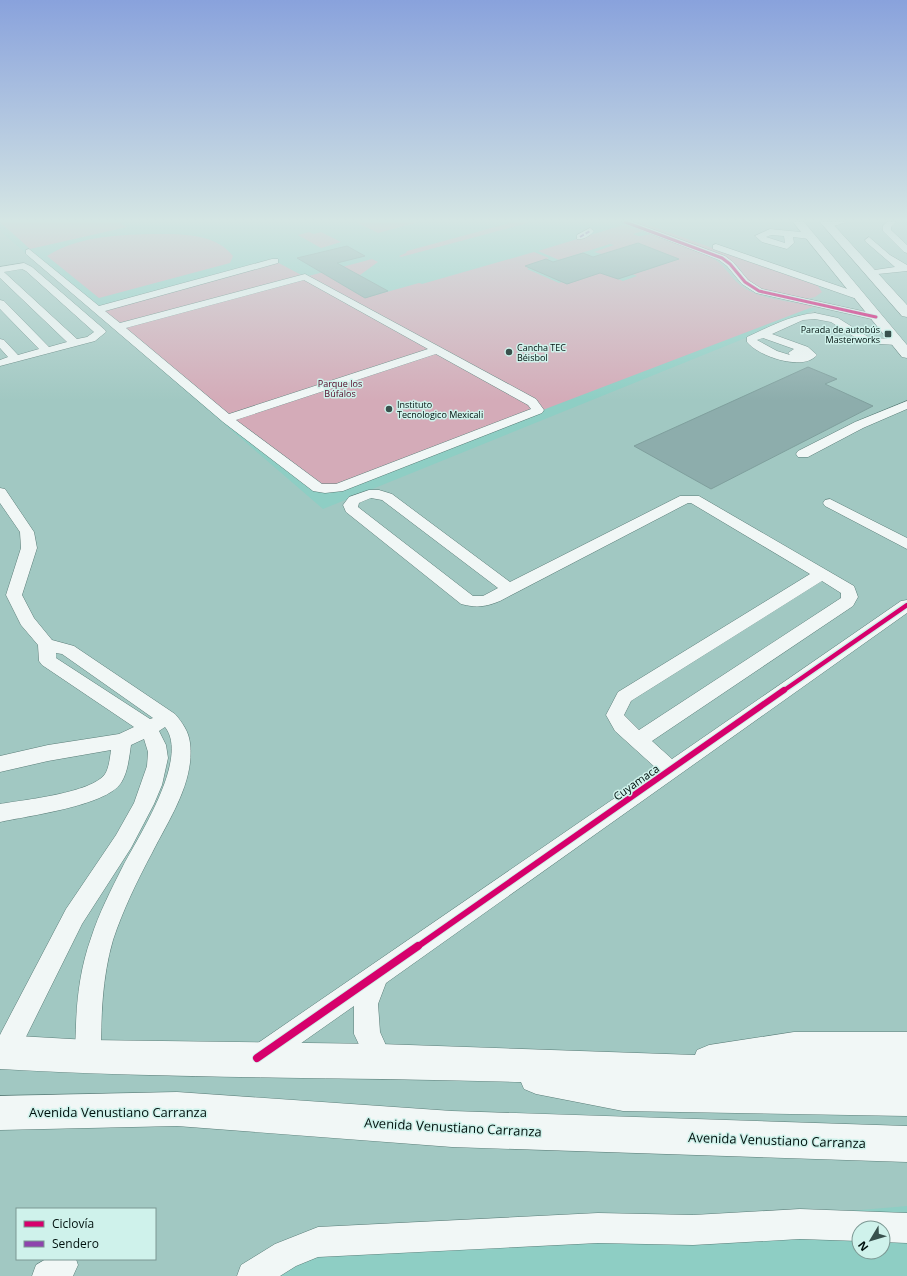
<svg xmlns="http://www.w3.org/2000/svg" width="907" height="1276" viewBox="0 0 907 1276" font-family="'Open Sans',sans-serif">
<style>
.built{fill:#8ecec4;fill-rule:evenodd}
.green{fill:#d4abb8}
.building{fill:#8dadac;stroke:#7f9f9d}
.lines{fill:none;stroke-linecap:round;stroke-linejoin:round}
.minor-casing{stroke:#5a7d78;stroke-width:1}
.major-casing{stroke:#5a7d78;stroke-width:1}
.minor{fill:#f1f7f6;fill-rule:evenodd}
.major{fill:#f1f7f6;fill-rule:evenodd}
.quiet{stroke:#8e44ad;stroke-width:2;stroke-dasharray:4.5 2;stroke-linecap:butt}
.cycleway-far3-casing{stroke:#cff2eb;stroke-width:4.5}
.cycleway-far2-casing{stroke:#cff2eb;stroke-width:7}
.cycleway-far1-casing{stroke:#cff2eb;stroke-width:8}
.cycleway-casing{stroke:#cff2eb;stroke-width:10}
.cycleway-far3{stroke:#d6006c;stroke-width:3}
.cycleway-far2{stroke:#d6006c;stroke-width:4.5}
.cycleway-far1{stroke:#d6006c;stroke-width:6}
.cycleway{stroke:#d6006c;stroke-width:8}
.poi-dot{fill:#38514d;stroke:#cff2eb;stroke-width:1.5}
.labels{text-anchor:middle;dominant-baseline:central;stroke-width:3;stroke-linejoin:round;paint-order:stroke}
.far-poi-label{font-size:9px;fill:#00110e;stroke:#cff2eb;text-anchor:start}
.far-park-label{font-size:9px;fill:#530525;stroke:#cff2eb}
.street-label{font-size:11px;fill:#00110e;stroke:#cff2eb}
.near-street-label{font-size:13px;fill:#00110e;stroke:#cff2eb}
</style>
<rect width="100%" height="100%" fill="#a1c8c2"/>
<path class="built" d="M0,222H615L620,226H627L706,256L735,288L791,304L817,309L323,509L0,231Z
M907,1206V1276H275L296,1259ZM859,1228H883V1252H859Z"/>
<path class="green" d="M0,222H119L127,227L30,249Z
M356,222H419L378,233Z
M514,222H531L401,257L399,256L406,253L407,251Z
M640,222L818,286L822,292L815,297L802,300L763,290L748,282L739,267L722,256L637,224Z
M623,225L643,231L633,234C642,239 645,233 653,235C672,240 692,249 710,257C724,263 728,275 739,284C755,299 794,302 815,306L338,488H318L118,327L278,284L119,323L97,310L275,261L305,277L372,259L378,262L360,275L356,274L334,280L365,298L419,283L422,284L534,252L549,258L527,269L559,283L562,282L567,284L587,277L581,265L623,281L637,276L613,265L620,263L644,271L678,259L602,254L594,252L614,245L610,244L559,260L538,251Z
M309,232L314,234L321,232L341,242L321,248L298,235Z
M150,234C176,234 215,232 233,256L230,263L99,298L47,256C76,237 115,235 150,234Z"/>
<path class="building" d="M638,243L679,259L618,279L600,273L567,284L525,266L546,259L553,262L583,253L593,257Z
M347,246L365,256L337,263L388,291L365,298L297,258Z
M808,367L837,379L825,384L873,406L711,489L634,446Z"/>
<g class="lines">
<g class="minor-casing">
<path id="minor" d="M621,222H633L725,256L733,262L748,280L762,289L880,315L881,317L876,320L756,293L742,284L727,266L719,260Z
M829,222H847L827,228L823,225Z
M887,222H896L891,227V230L907,245V253L904,252L883,231V226Z
M590,228L594,231C590,236 583,240 577,239V235Z
M770,229L810,233L814,236L810,239L793,237L794,243L787,249L762,242L755,236ZM771,235L784,236L785,243L766,237Z
M869,237L890,255L907,265V271L868,275V271L895,267L866,242L865,240Z
M716,244L862,294L863,296L862,298H854L713,249V245Z
M29,249L99,306L272,259H278V263L105,311L120,323L305,274L536,399L544,410L542,413L343,491L325,493L313,491L223,422L26,254V250ZM304,280L428,349L229,414L126,328ZM436,354L528,405L531,409L336,484H322L236,420Z
M24,263L32,267L105,330L106,332L95,341L0,366V360L8,357L0,348V339L4,340L18,355L39,349L0,309V300L4,301L49,347L67,342L0,278V267ZM22,269L26,271L94,332L87,337L77,339L4,272Z
M815,313L838,318L870,338L897,339L902,342L897,345L864,343L831,322L815,319L803,320L772,334L808,347L817,355C803,372 758,356 747,342V337C769,327 791,315 815,313ZM763,338L794,349L788,353L790,355L777,351L757,340Z
M907,401V409L863,428L808,457H798L796,454L798,451L855,422Z
M0,488L5,489L34,532L37,548L22,595L34,618L52,640L74,646L175,714C182,722 189,732 190,743C195,782 168,821 152,853C137,881 123,910 113,940C102,978 101,1017 101,1057L97,1066L88,1070L79,1066C73,1053 76,1039 76,1024C77,995 81,966 91,938C99,913 111,890 123,866C138,837 190,758 165,727L159,731L166,745L168,758L162,785L154,804L131,848L82,924L14,1061L5,1065L0,1063V1035L2,1031L66,909L116,835L134,803L147,766L148,752L144,739L131,745C129,758 128,772 121,783C106,806 27,816 0,822V804C23,800 92,793 105,774C109,768 110,757 111,750L48,761L0,772V756L48,745L119,734L134,727L42,665L39,661L38,645L21,625L6,595L21,548L20,532L0,503ZM56,653L62,654L153,718L150,719L56,658Z
M369,490H379L392,494L510,582L680,496H699L854,586L858,597L853,606L652,741L672,759L901,601L907,600V613L386,983L378,1004L380,1032L393,1061L389,1070L380,1074L371,1070L354,1034V1006L270,1065L261,1069L252,1065L248,1056L252,1047L657,769L615,731L606,715L618,692L810,574L691,503H688L500,601C486,607 476,608 461,604L346,512L343,505L349,497ZM371,498L382,500L498,588L483,596H473L358,507L359,503ZM822,581L841,593V598L639,730L624,715L631,701Z
M830,499L907,538V549L825,506L823,503L825,500Z
M800,1209L907,1213V1243L883,1242V1228H859V1241L800,1239L693,1245L598,1243L318,1257L296,1266L280,1276H237L241,1265L275,1244L318,1227L598,1213L693,1215Z
M46,1259H76L78,1265L73,1276H32L36,1265Z"/>
</g>
<g class="major-casing">
<path id="major" d="M793,222H804L907,345V358L902,357Z
M820,222H831L907,305V317L902,316Z
M794,1032H907V1116L623,1111L536,1094L524,1089L521,1082C348,1077 173,1079 0,1069V1035L88,1040L380,1044L695,1055L697,1050L709,1045Z
M177,1092L452,1111L907,1126V1162L452,1147L177,1126L0,1130V1096Z"/>
</g>
<use href="#minor" class="minor"/>
<use href="#major" class="major"/>
<path class="quiet" d="M580,237L590,231"/>
<g class="cycleway-far3-casing">
<path id="cycleway-far3" d="M625,222L722,258L730,264L745,282L759,291L876,317"/>
</g>
<g class="cycleway-far2-casing">
<path id="cycleway-far2" d="M783,691L907,605"/>
</g>
<g class="cycleway-far1-casing">
<path id="cycleway-far1" d="M417,947L784,690"/>
</g>
<g class="cycleway-casing">
<path id="cycleway" d="M257,1058L418,946"/>
</g>
<use href="#cycleway-far3" class="cycleway-far3"/>
<use href="#cycleway-far2" class="cycleway-far2"/>
<use href="#cycleway-far1" class="cycleway-far1"/>
<use href="#cycleway" class="cycleway"/>
</g>
<linearGradient id="sky" x2="0" y2="1"><stop stop-color="#89a2dc"/><stop offset="0.55" stop-color="#d5e6e4"/><stop offset="1" stop-color="#d5e6e4" stop-opacity="0"/></linearGradient>
<rect width="907" height="401" fill="url(#sky)"/>
<g class="poi-dot">
<rect x="884" y="330" width="8" height="8" rx="2"/>
<circle cx="509" cy="352" r="4"/>
<circle cx="389" cy="409" r="4"/>
</g>
<g class="labels">
<g class="far-poi-label">
<text x="880" y="329" text-anchor="end">Parada de autobús<tspan x="880" dy="10">Masterworks</tspan></text>
<text x="517" y="347">Cancha TEC<tspan x="517" dy="10">Béisbol</tspan></text>
<text x="397" y="404">Instituto<tspan x="397" dy="10">Tecnologico Mexicali</tspan></text>
</g>
<g class="far-park-label">
<text x="340" y="383">Parque los<tspan x="340" dy="10">Búfalos</tspan></text>
</g>
<g class="street-label">
<text transform="translate(636 782) rotate(-35)">Cuyamaca</text>
</g>
<g class="near-street-label">
<text x="118" y="1112">Avenida Venustiano Carranza</text>
<text transform="translate(453 1127) rotate(3)">Avenida Venustiano Carranza</text>
<text transform="translate(777 1140) rotate(2)">Avenida Venustiano Carranza</text>
</g>
</g>
<rect x="16" y="1208" width="140" height="52" fill="#cff2eb" stroke="#7c9893"/>
<rect x="24" y="1221" width="20" height="6" fill="#d6006c" stroke="#7c9893"/>
<text x="52" y="1228" font-size="12" fill="#00110e">Ciclovía</text>
<rect x="24" y="1241" width="20" height="6" fill="#8e44ad" stroke="#7c9893"/>
<text x="52" y="1248" font-size="12" fill="#00110e">Sendero</text>
<g transform="translate(871 1240) rotate(232)"><circle r="19" fill="#cff2eb" stroke="#7c9893"/>
<path d="M0-3L7 15L0 10L-7 15Z" fill="#38514d"/>
<text y="-6" font-size="11" font-weight="bold" text-anchor="middle" fill="#00110e">N</text>
</g>
</svg>
